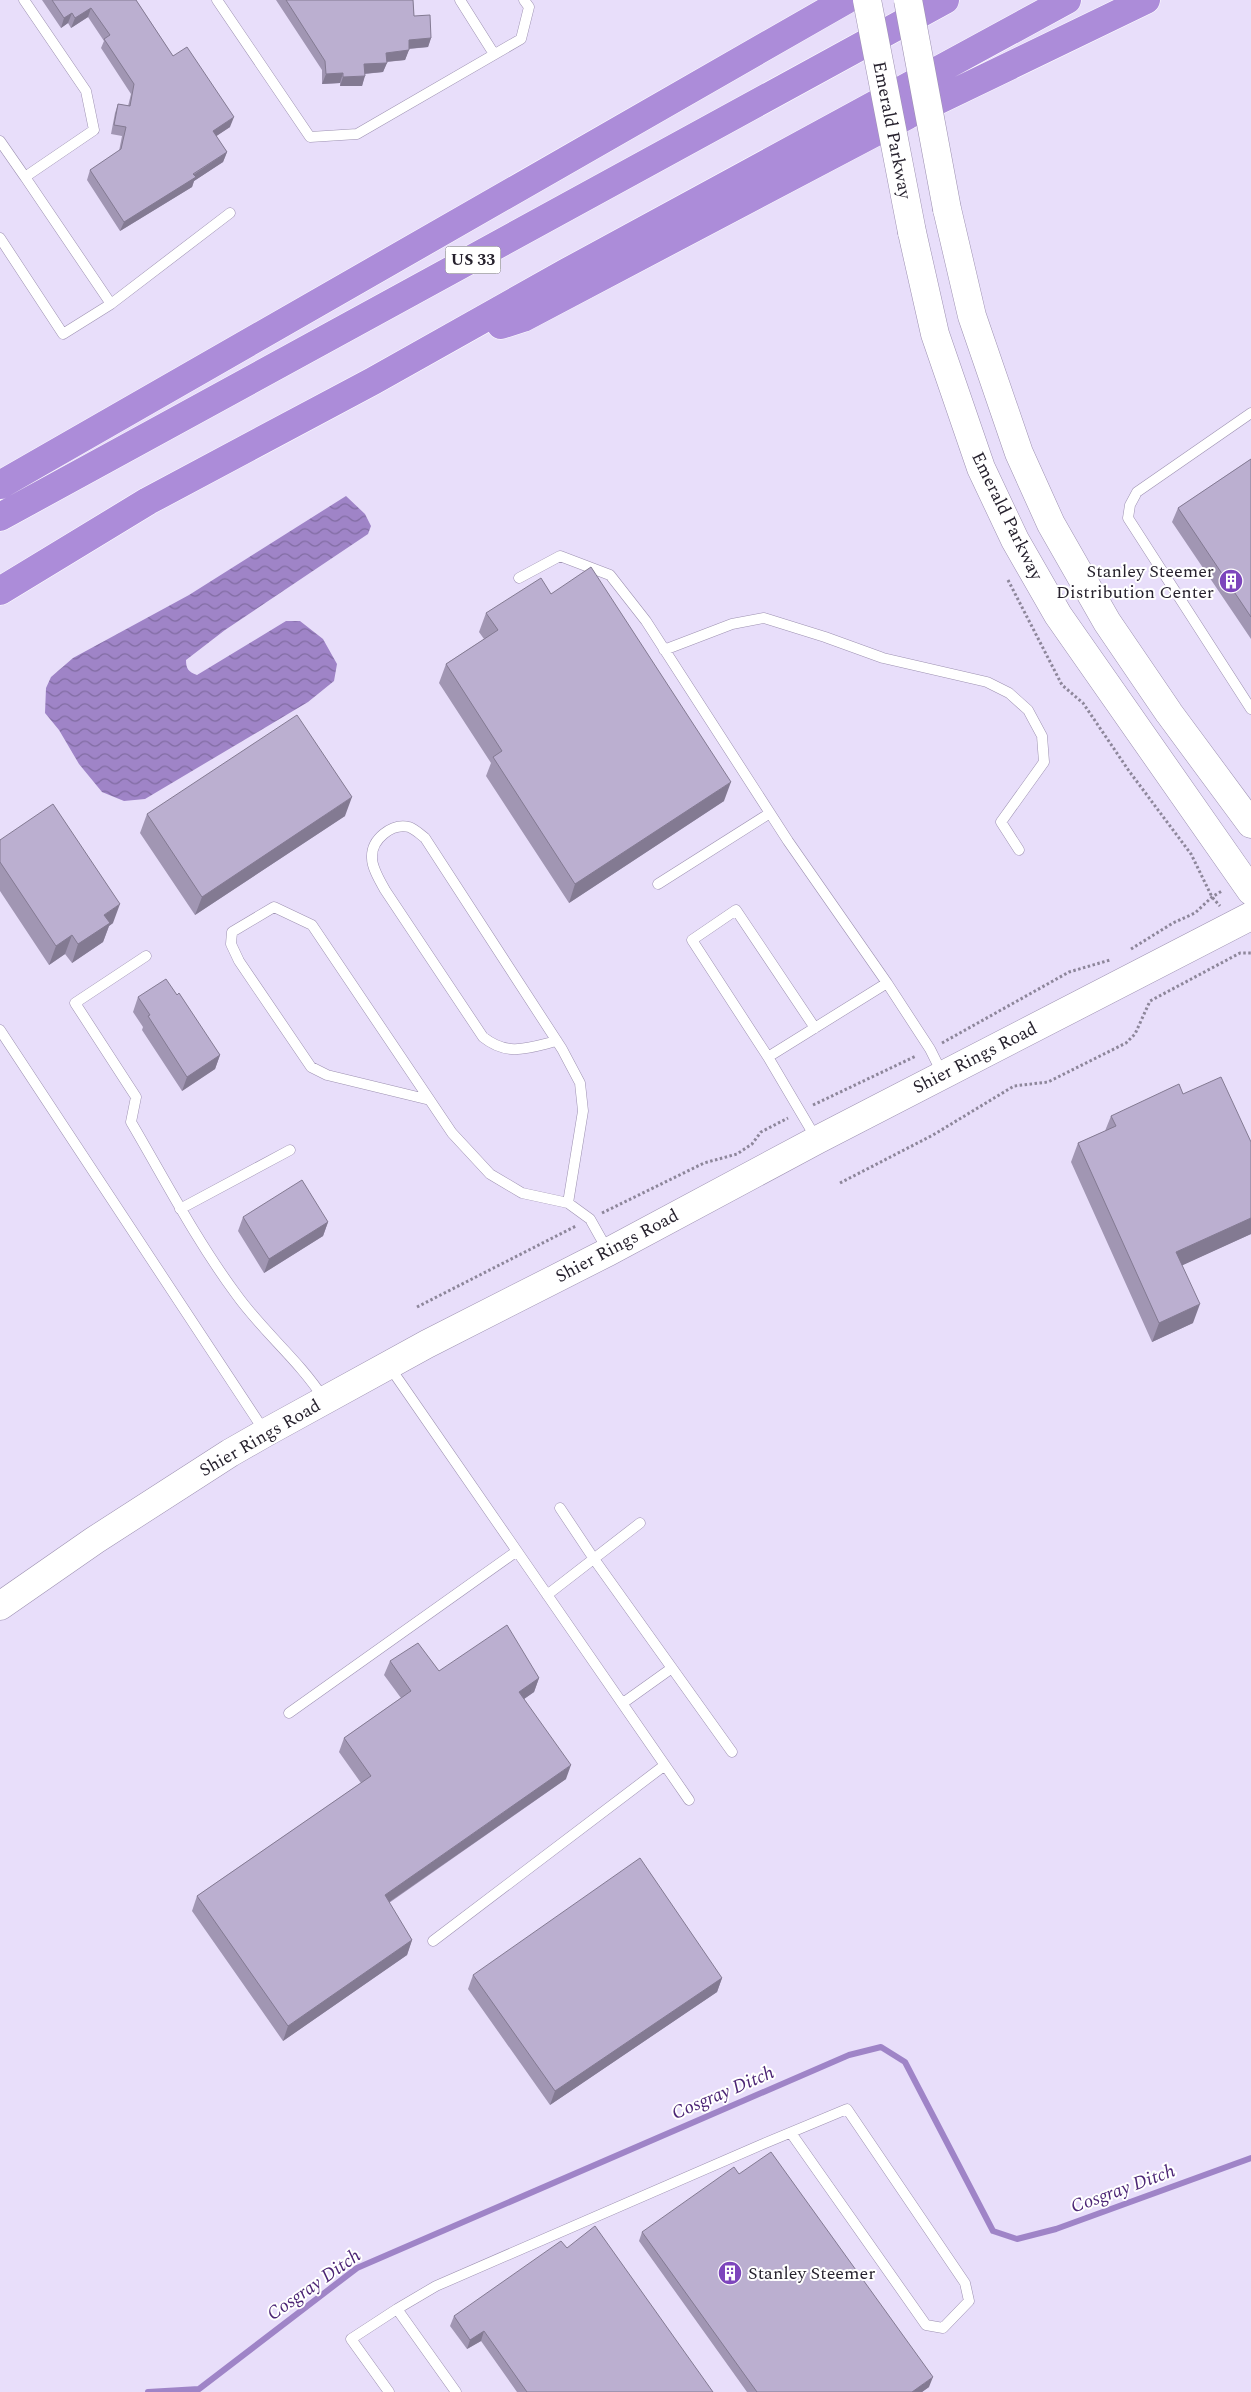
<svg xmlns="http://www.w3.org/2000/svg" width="1251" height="2392" viewBox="0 0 1251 2392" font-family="Spectral,serif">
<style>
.water{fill:url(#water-waves)}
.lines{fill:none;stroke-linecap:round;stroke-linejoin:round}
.stream{stroke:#9f84c7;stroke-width:6}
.service-casing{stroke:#9d91b1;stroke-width:11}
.secondary-casing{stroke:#9d91b1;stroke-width:29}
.motorway-casing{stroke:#fff;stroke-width:29}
.path{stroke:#8d869a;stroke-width:3;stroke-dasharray:2.5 2.5;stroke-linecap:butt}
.service{stroke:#fff;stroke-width:10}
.secondary{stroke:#fff;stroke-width:28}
.motorway{stroke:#ac8cd9;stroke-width:28}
.secondary-bridge-casing{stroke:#9d91b1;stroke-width:29;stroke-linecap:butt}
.secondary-bridge{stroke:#fff;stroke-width:28}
.wall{fill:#a196b3}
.shaded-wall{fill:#837a92}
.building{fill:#bbafd0;stroke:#837a92}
.labels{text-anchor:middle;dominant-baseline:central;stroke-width:4;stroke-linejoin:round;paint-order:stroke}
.shield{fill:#fff;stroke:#67646c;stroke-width:1}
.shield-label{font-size:16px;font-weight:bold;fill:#26212d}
.street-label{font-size:18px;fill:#26212d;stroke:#fff}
.poi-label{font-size:18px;fill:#26212d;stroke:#fff;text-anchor:end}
.water-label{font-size:19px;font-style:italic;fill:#4c2575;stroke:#fff}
</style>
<defs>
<pattern id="water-waves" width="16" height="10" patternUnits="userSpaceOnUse" patternTransform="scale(1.25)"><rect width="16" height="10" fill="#9f84c7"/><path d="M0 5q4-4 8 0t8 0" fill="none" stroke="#816ca2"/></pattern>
</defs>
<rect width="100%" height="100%" fill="#e8defa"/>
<path class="water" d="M346,496L365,514L371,526L368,534L225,630L186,660C186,668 188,672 197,675L286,621H300L323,639L337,664L334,681L308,702L145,799L124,801L102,792L79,764L59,730L45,713L46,688L51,677L73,658L189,595Z"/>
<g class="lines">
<path class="stream" d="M148,2392L199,2389L357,2268L849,2055L881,2047L905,2062L993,2231L1017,2239L1056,2229L1251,2158"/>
<g class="service-casing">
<path id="service" d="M217,0L310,137L357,134L521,39L529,7L524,0
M460,0L494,54
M0,141L25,177
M0,238L63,334L111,304L25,177L94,130L86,91L24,0
M111,304L230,213
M1251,413L1137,492L1130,505L1128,518L1251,709
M519,578L560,556L610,575L646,621L788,841L887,983L930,1049L942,1073
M664,650L732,624L764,618L825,637L883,658L987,682L1009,693L1028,710L1042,736L1044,762L1001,822L1019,850
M658,884L770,813
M146,956L75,1003L136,1097L131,1122C165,1180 196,1240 236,1294C263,1332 298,1359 324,1399
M0,1030L265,1432
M557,1041C528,1048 508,1057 483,1037L385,890C380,881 372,868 372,858C371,839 392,823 409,827C415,829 421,835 425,838L562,1049L580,1083L583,1111L568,1203
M768,1057L692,940L736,910L815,1028
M430,1100L327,1075L311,1067L239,961L231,944L232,932L274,907L312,925L452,1133L490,1174L522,1193L568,1203L590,1219L608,1251
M817,1140L768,1057L887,983
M180,1209L290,1150
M389,1366L689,1800
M560,1508L594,1559L732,1752
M547,1595L640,1523
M623,1703L672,1668
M289,1713L517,1551
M433,1941L665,1765
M397,2309L436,2286L763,2144L847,2109L965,2283L969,2301L943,2328L926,2325L791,2133
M389,2392L351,2339L397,2309L456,2392"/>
</g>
<g class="secondary-casing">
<path id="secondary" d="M947,209L972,316L1019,453L1051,524L1107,622L1169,713L1251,824
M912,232L935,334L981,468L1015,540L1058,615L1251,891
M0,1606L95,1540L230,1453L265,1433L427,1344L608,1252L817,1140L1251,916"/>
</g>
<g class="motorway-casing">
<path id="motorway" d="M501,325L523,318L908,115L1146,0
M0,485L846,0
M0,517L945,0
M0,591L148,501L373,381L567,272L1067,0"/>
</g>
<path class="path" d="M1008,580L1062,685L1083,703L1129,771L1191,854L1212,897L1220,906
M1131,949L1173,923L1195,913L1212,897L1222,891
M942,1043L1069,972L1110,960
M813,1105L916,1056
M840,1183L933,1135L1014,1086L1048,1082L1126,1043L1135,1034L1150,1001L1240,953H1251
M602,1213L704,1163L737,1154L752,1144L761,1132L788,1118
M417,1307L576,1226"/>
<use href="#service" class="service"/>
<use href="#secondary" class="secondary"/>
<use href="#motorway" class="motorway"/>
<g class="secondary-bridge-casing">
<path id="secondary-bridge" d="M867,0L912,232
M908,0L947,209"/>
</g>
<use href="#secondary-bridge" class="secondary-bridge"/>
</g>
<path class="wall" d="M42,0H136L173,56L230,127L216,136L227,152L223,162L194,181L192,187L120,231L87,180L90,170L119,151L122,136L111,134L115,113L118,104L128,106L131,94L101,48L104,41L88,17L71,28L68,23L61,28Z
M276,0H413L414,16L431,38L428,47L409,49L405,60L387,62L383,72L365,74L362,86H340V83L322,84V70Z
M1251,459V639L1172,522L1178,508Z
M551,594L724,801L569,903L486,776L491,763L439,683L446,664L484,639L479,632L486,613Z
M147,814L345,816L195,915L140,833Z
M0,840L113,923L109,926L103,942L72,963L65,954L49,965L0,891Z
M177,995L220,1055L215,1069L182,1091L142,1030L143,1027L133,1012L138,997Z
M1111,1116L1251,1142V1234L1182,1265L1193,1323L1152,1342L1071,1162L1078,1143L1105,1131Z
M243,1217L328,1222L323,1236L264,1273L238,1231Z
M390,1661L439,1671L539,1678L534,1692L524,1699L566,1779L389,1903L412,1940L407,1955L283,2041L192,1911L197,1896L361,1783L339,1752L344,1738L401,1698L384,1675Z
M473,1975L722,1978L717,1992L550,2105L468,1989Z
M642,2232L929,2387L922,2392H747L639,2241Z
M567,2248L713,2392H517L481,2341L467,2349L450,2326L454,2316Z"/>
<path class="shaded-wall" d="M91,8L88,17L71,28L75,18Z
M72,13L68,23L61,28L64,18Z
M431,38L428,47L405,49L409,40Z
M409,50L405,60L383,62L386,53Z
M387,63L383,72L361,74L364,64Z
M343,73L340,83L322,84L326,74Z
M365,76L362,86H340L343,77Z
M234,117L230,127L209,141L213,131Z
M227,152L223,162L194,181L192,187L120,231L124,222Z
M731,782L724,801L569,903L575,884Z
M352,797L345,816L195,915L202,897Z
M120,904L113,923L109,926L103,942L72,963L78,944L104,915Z
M72,935L65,954L49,965L56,946Z
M220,1055L215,1069L182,1091L187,1077Z
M1251,1218V1234L1170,1271L1176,1252Z
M328,1222L323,1236L264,1273L269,1259Z
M1200,1304L1193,1323L1152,1342L1159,1323Z
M539,1678L534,1692L514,1706L519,1692Z
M571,1765L566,1779L379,1909L385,1895Z
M412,1940L407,1955L283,2041L288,2026Z
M722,1978L717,1992L550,2105L555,2091Z
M484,2331L481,2341L467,2349L470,2340Z
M933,2377L929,2387L922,2392H912Z"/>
<path class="building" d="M52,0H136L173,56L187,47L234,117L213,131L227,152L193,174L196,177L124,222L90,170L121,149L126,127L114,125L118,104L130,106L134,84L104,39L110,35L91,8L75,18L72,13L64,18Z
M286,0H413L414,16L430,15L431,38L409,40V50L386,53L387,63L364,64L365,76L343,77V73L326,74L325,61Z
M1251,459V617L1178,508Z
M591,567L731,782L575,884L493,757L502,751L446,664L498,630L486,613L541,578L551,594Z
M297,715L352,797L202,897L147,814Z
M53,804L120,904L104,915L110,923L78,944L72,935L56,946L0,862V840Z
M166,979L177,995L179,993L220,1055L187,1077L148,1016L150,1015L138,997Z
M1221,1077L1251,1142V1218L1176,1252L1200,1304L1159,1323L1078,1143L1116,1126L1111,1116L1179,1084L1183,1094Z
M302,1180L328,1222L269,1259L243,1217Z
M507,1625L539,1678L519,1692L571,1765L385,1895L412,1940L288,2026L197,1896L371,1776L344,1738L411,1691L390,1661L418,1643L439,1671Z
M640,1858L722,1978L555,2091L473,1975Z
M771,2152L933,2377L912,2392H757L642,2232L734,2167L739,2174Z
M595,2226L713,2392H527L484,2331L470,2340L454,2316L561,2241L567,2248Z"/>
<defs>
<g id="building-disc" transform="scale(1.25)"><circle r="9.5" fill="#7d45bc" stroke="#fff"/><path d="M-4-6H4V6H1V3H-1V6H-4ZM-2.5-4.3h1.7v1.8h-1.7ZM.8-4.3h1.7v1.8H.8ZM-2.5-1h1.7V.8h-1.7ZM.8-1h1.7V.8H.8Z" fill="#fff"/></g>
</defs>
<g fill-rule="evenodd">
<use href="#building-disc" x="1231" y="581"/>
<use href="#building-disc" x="730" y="2273"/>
</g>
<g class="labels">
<rect class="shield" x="445.5" y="246.5" width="55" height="27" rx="4"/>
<g class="shield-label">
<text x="473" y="260">US 33</text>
</g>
<g class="street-label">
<text transform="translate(892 130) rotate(79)">Emerald Parkway</text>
<text transform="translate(1007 516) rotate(64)">Emerald Parkway</text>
<text transform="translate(975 1058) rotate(-27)">Shier Rings Road</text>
<text transform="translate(617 1246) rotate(-28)">Shier Rings Road</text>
<text transform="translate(260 1438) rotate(-30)">Shier Rings Road</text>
</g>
<g class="poi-label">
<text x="1214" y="571">Stanley Steemer<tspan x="1214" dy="21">Distribution Center</tspan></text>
<text x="748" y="2273" text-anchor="start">Stanley Steemer</text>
</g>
<g class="water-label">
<text transform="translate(723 2093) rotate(-23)">Cosgray Ditch</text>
<text transform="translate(1123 2189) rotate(-20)">Cosgray Ditch</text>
<text transform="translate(314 2285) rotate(-35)">Cosgray Ditch</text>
</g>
</g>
</svg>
